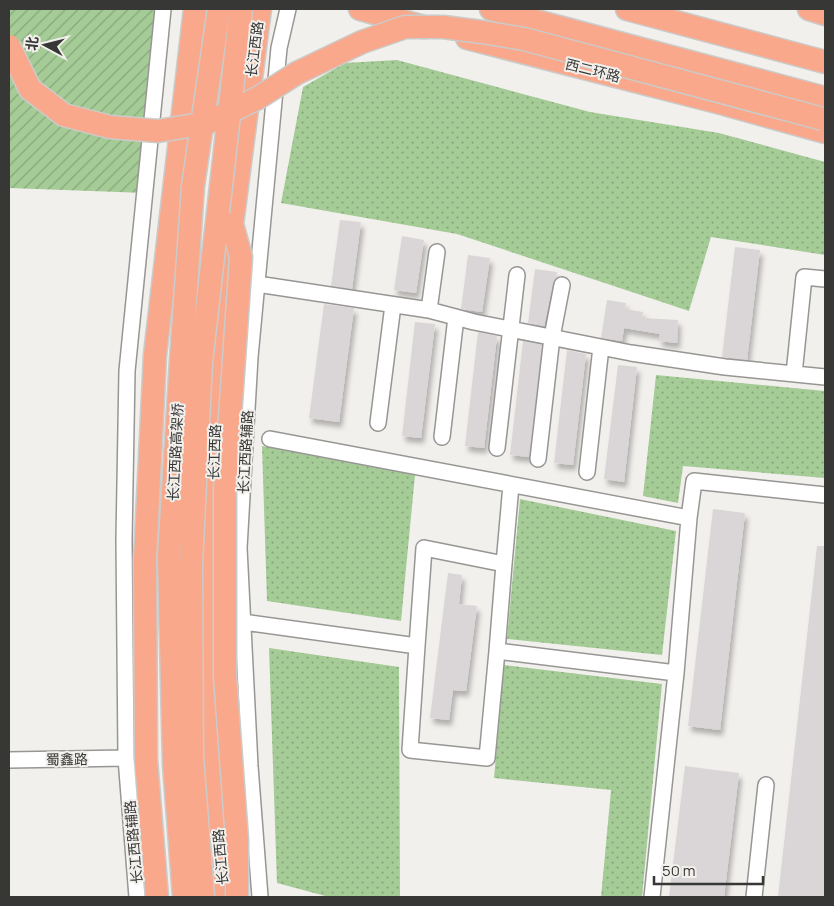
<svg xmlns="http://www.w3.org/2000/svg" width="834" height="906" viewBox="0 0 834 906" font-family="Manrope,'Noto Sans SC',sans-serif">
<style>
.grass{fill:url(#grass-dots)}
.garden{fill:url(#garden-furrows)}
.building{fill:#dad6d7;filter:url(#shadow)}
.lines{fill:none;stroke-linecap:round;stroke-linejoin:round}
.minor-casing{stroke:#989694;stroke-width:18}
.highway-casing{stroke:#cbcbca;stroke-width:25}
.minor{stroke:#fff;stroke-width:15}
.highway{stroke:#f9a88b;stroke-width:22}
.highway-bridge-casing{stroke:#cbcbca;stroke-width:25;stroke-linecap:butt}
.highway-bridge{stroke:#f9a88b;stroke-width:22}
.labels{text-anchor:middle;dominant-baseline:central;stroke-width:4;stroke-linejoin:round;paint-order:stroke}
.street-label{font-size:14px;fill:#373735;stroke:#f2f0ed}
</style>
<defs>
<pattern id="grass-dots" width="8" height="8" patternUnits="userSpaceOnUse" patternTransform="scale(1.25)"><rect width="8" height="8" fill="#a5cc96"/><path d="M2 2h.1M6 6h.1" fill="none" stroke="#87a67b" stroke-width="1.8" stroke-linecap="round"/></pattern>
<pattern id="garden-furrows" width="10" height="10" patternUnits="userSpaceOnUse" patternTransform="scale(1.25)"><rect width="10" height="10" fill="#a5cc96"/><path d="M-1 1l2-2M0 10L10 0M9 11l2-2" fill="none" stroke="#87a67b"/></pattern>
<filter id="shadow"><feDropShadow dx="3" dy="5.5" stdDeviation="2.5" flood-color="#0004"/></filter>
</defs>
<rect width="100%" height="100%" fill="#f2f0ed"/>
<path class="grass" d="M397,60L590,112L719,133L825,162V255L711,237L689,311L457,234L281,203L303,87L345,63Z
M656,375L825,391V478L683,466L678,503L643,496Z
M262,446L415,475L401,621L267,601Z
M520,499L676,531L662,655L507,639Z
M269,648L399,667L400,897H329L277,883Z
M504,665L662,684L642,897H601L611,790L494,778Z"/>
<path class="garden" d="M9,9H155L162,16L145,193L9,188Z"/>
<path class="building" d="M340,220L361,222L352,289L331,286Z
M402,236L424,240L416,293L394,290Z
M735,247L760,250L747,360L722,357Z
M468,255L490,258L482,312L461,309Z
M535,269L557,272L556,278L553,283L544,326L528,323Z
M607,300L626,303L625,309L643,312L642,318L678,320L677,343L659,341L660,334L624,328L622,341L601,338Z
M324,304L354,308L339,422L309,418Z
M415,322L435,324L421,438L402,436Z
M478,332L497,336L484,448L465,446Z
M523,341L542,345L529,457L510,455Z
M567,350L586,354L573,465L554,463Z
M618,365L637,367L624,482L604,479Z
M713,509L745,513L720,730L688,726Z
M817,546H825V897H778Z
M448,573L462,575L459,604L477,606L466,691L453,690L449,720L430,718Z
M685,766L739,773L724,897H669Z"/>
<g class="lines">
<g class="minor-casing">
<path id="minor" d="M257,284L429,310L474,322L631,353L725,367L825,377
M429,310L437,252
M794,374L804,277L825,279
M378,423L393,305
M442,437L456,317
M270,439L689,518L694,481L825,495
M497,448L517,275
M538,459L552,337L562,285
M587,472L601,347
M504,564L511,485
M243,622L417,646L410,750L487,758L497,651L676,673L652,897
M417,646L424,548L504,564L497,651
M676,673L689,518
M9,760L126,758
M137,897L126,758L124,540L127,371L163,9
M260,897L250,766L239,548L250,357L279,48L288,9
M754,897L766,785"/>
</g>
<g class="highway-casing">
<path id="highway" d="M360,9L424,27
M491,9L825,98
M627,9L825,62
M809,9L825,14
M467,38L717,102L825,132
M157,897L146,760L145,560L155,355L195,9
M223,897L212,764L209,572L218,358L232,224L260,9"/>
</g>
<use href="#minor" class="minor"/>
<use href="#highway" class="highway"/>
<g class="highway-bridge-casing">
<path id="highway-bridge" d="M9,46L30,89L64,115L110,127L158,131L207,123L258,98L297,73L362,42L405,27H443L482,32L524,39L823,119
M232,224L241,257L225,490V676L237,840V897
M184,897L174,764L169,557L181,360L193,186L219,9
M203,897L192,757L191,565L201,363L241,9"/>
</g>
<use href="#highway-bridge" class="highway-bridge"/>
</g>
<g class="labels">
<g class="street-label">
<text transform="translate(254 49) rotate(-83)">长江西路</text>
<text transform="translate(593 70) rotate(14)">西二环路</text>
<text transform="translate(175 452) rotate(-87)">长江西路高架桥</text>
<text transform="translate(214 452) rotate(-88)">长江西路</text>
<text transform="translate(245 452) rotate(-87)">长江西路辅路</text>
<text transform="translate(67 759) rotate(-1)">蜀鑫路</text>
<text transform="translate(133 842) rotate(-95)">长江西路辅路</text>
<text transform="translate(220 857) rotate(-95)">长江西路</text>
</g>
</g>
<rect width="834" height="906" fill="none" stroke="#373735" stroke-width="20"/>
<g transform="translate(45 45) rotate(277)" stroke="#f2f0ed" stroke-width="4" paint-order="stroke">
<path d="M0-4L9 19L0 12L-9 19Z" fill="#373735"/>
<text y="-8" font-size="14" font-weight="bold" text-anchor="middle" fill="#373735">北</text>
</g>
<path d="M654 876v8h109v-8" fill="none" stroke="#373735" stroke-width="2.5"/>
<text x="662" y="876" font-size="15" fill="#373735" stroke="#f2f0ed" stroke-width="4" paint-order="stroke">50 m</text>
</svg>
